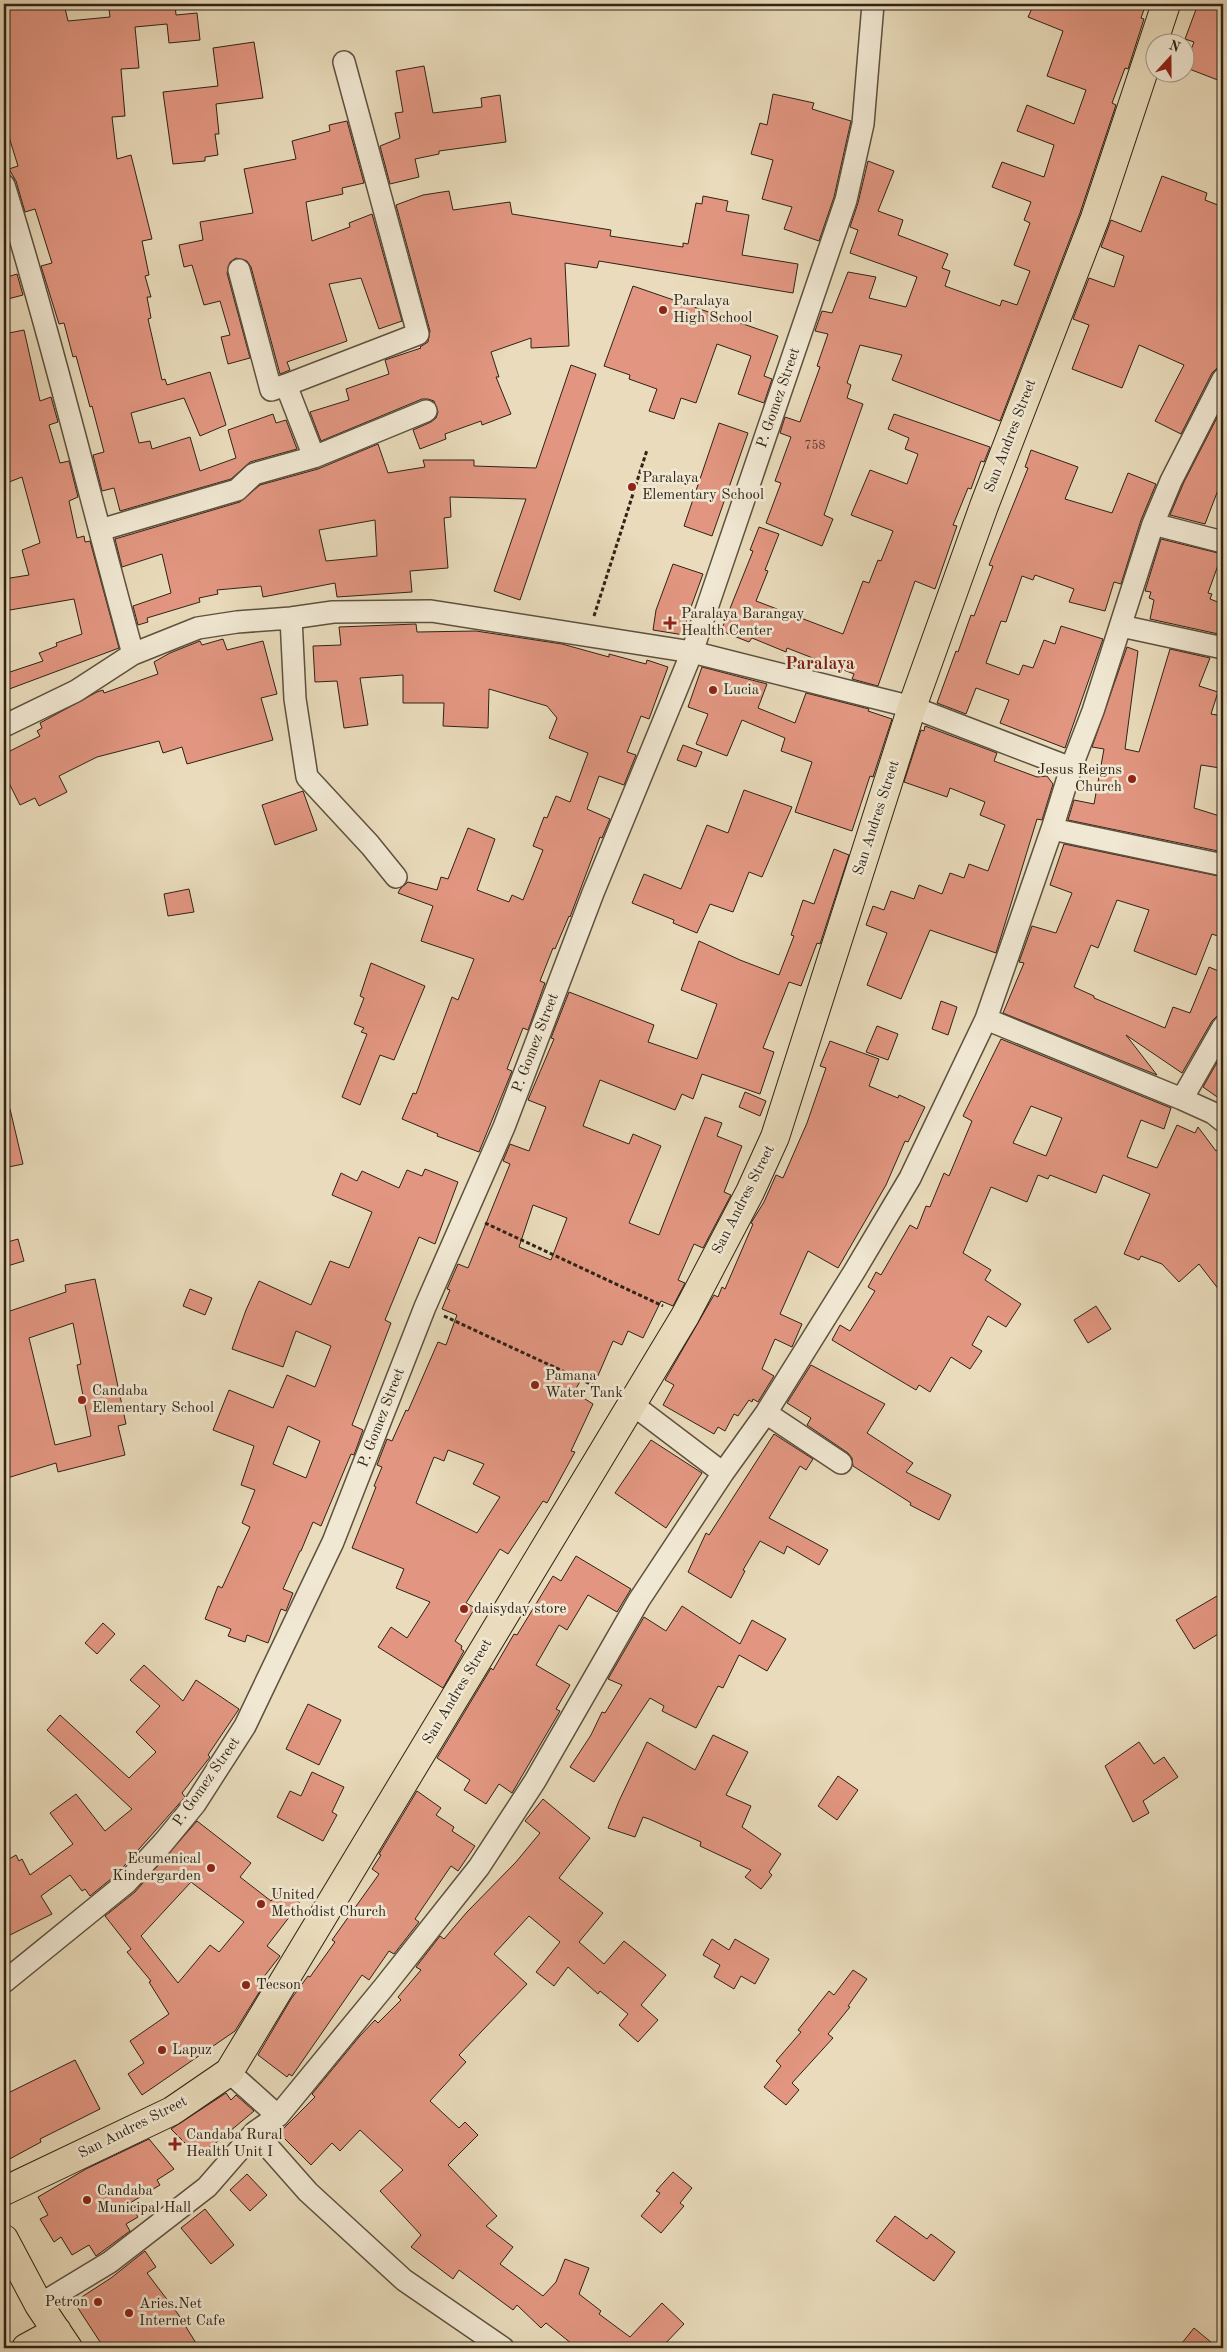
<svg xmlns="http://www.w3.org/2000/svg" width="1227" height="2352" viewBox="0 0 1227 2352" font-family="'Old Standard TT',serif">
<style>
.building{fill:#e29681;stroke:#2f2315;fill-rule:evenodd}
.lines{fill:none;stroke-linecap:round;stroke-linejoin:round}
.minor-casing{stroke:#5e513e;stroke-width:24}
.primary-casing{stroke:#2f2315;stroke-width:30}
.path{stroke:#2f2315;stroke-width:3;stroke-dasharray:4 2.5;stroke-linecap:butt}
.minor{stroke:#f1e8d3;stroke-width:21}
.primary{stroke:#e9dbbb;stroke-width:28}
.poi-dot{fill:#8f2418;stroke:#f1e8d3;stroke-width:2}
.labels{text-anchor:middle;dominant-baseline:central;stroke-width:5;stroke-linejoin:round;paint-order:stroke}
.number-label{font-size:12px;fill:#5c4030}
.poi-label{font-size:15px;fill:#2f2315;stroke:#f1e8d3;text-anchor:start}
.street-label{font-size:15px;fill:#2f2315;stroke:#f1e8d3}
.quarter-label{font-size:18px;font-weight:bold;fill:#7a1f14;stroke:#f1e8d3}
</style>
<rect width="100%" height="100%" fill="#e9dbbb"/>
<filter id="stains"><feTurbulence type="fractalNoise" baseFrequency=".004" numOctaves="4"/><feColorMatrix values="0 0 0 0 .2 0 0 0 0 .09 0 0 0 0 .02 0 0 0 .5 -.17"/></filter>
<radialGradient id="worn" r=".72"><stop offset=".6" stop-color="#630" stop-opacity="0"/><stop offset="1" stop-color="#630" stop-opacity=".3"/></radialGradient>
<path class="building" d="M4,4H64L68,21L110,17L109,9L134,6V4H175L176,15L197,13L200,40L169,43L167,24L135,27L139,68L121,69L125,116L112,117L117,159L131,155L152,239L142,241L149,275L145,276L151,297H147L151,318L148,319L162,380L165,379L167,385L210,372L226,425L200,436L184,398L131,413L139,443L150,441L152,449L190,437L200,471L236,458L228,430L273,414L276,423L286,420L297,449L250,462L231,479L120,511L114,488L102,491L93,455L104,452L92,406L90,407L76,356L73,357L64,323L59,324L41,266L52,263L35,209L25,212L16,181L9,169L18,166L4,121Z
M1034,4H1146L1141,18L1144,19L1128,69L1125,68L1112,103L1116,105L1080,213L1000,421L892,380L902,355L860,345L847,383L851,385L847,398L863,404L824,515L833,519L822,546L766,523L781,483L775,481L791,437L780,433L785,417L800,422L820,367L817,366L828,334L815,331L822,311L832,313L848,272L876,277L869,298L906,307L917,277L850,253L858,230L850,227L858,203L868,161L894,171L878,211L903,220L898,235L948,254L942,268L950,271L945,286L1000,306L1002,300L1017,305L1030,271L1014,265L1030,223L1024,220L1031,202L992,187L1002,162L1044,177L1054,145L1017,131L1027,105L1074,124L1086,90L1047,76L1063,31L1028,17Z
M1198,4H1223V82L1184,67L1194,42L1185,39Z
M254,42L263,98L216,104L219,134H215L218,155L205,157V161L173,164L163,92L218,86L213,48Z
M424,66L433,113L482,107L481,98L500,95L506,142L439,151V154L415,159L419,177L390,184L380,146L400,138L395,113L403,112L396,71Z
M773,94L814,103L812,109L851,121L834,197L819,241L784,229L792,207L762,199L773,160L751,154L760,123L767,125Z
M347,121L364,183L342,188L343,194L306,202L312,241L350,227L349,223L372,214L402,321L379,329L361,278L329,284L347,341L287,362L290,370L280,374L251,267L247,261L236,258L230,262L227,273L250,358L228,364L221,337L230,335L220,301L204,305L192,265L184,267L179,245L203,240L200,222L253,213L244,169L296,159L292,141L330,131L329,125Z
M1162,176L1207,193L1205,200L1223,207V367L1217,368L1212,373L1181,434L1155,421L1184,365L1139,345L1122,388L1072,369L1089,325L1073,319L1089,278L1114,287L1124,256L1101,247L1111,220L1141,232Z
M449,191L453,210L510,202L512,214L611,230L610,236L683,247V243L688,244L696,203L702,204L703,196L728,201L726,211L749,215L742,255L798,264L793,293L599,261L597,268L565,263L569,346L531,348V338L491,352L499,377H496L511,414L482,425L481,421L445,434L446,439L420,449L413,430L431,422L436,418L438,412L434,401L428,399H422L321,441L310,412L349,400L346,389L389,374L385,360L421,348L420,347L428,342L430,331L396,205L423,195Z
M17,274L23,295L4,300V278Z
M633,286L778,336L764,376L772,379L764,403L738,394L751,356L717,344L696,403L681,398L674,419L649,411L657,389L629,379L630,375L604,366Z
M24,330L40,401L51,397L58,422L49,425L60,463L69,461L78,497L69,501L77,538L84,536L85,542L90,541L119,648L4,691V674L43,661L39,653L57,646L56,643L82,634L74,599L4,611V579L29,575L22,550L40,543L22,477L4,484V334Z
M571,365L596,374L520,600L494,591L526,499L450,497L451,517L444,518L448,568L410,571L412,592L337,597L335,583L263,597L261,586L217,590L218,594L199,598L200,602L147,618L148,622L138,625L133,606L171,593L162,554L122,567L115,539L240,502L260,485L318,469L378,444L388,473L425,467L423,460H474V466L536,468ZM375,520L377,556L326,561L319,530Z
M1223,406V477L1205,524L1170,515L1184,482Z
M894,414L990,447L984,462L981,461L971,489L968,488L953,525L957,526L935,589L915,581L878,686L852,679L854,674L787,648L786,652L752,638L749,642L721,631L753,551L750,550L759,527L779,534L765,570L768,571L756,601L843,634L863,581L869,583L878,560L881,561L893,531L851,515L870,470L907,484L918,454L905,449L909,438L888,429Z
M719,423L748,433L712,536L684,526Z
M1031,450L1078,467L1065,499L1112,513L1128,473L1156,484L1141,520L1121,584L1114,582L1105,611L1069,602L1074,589L1035,575L1033,580L1022,576L1006,622L1001,621L986,663L1019,675L1023,665L1033,668L1044,640L1055,644L1061,626L1103,639L1065,748L1000,723L1009,700L976,688L966,714L937,703L956,651L958,652L971,615L974,616L993,566L989,565L1028,468L1025,467Z
M1161,539L1222,554L1208,593L1212,594L1210,599L1223,604V635L1150,619L1154,600L1149,598L1151,592L1145,591Z
M673,564L703,574L687,618L684,635L653,630L656,610Z
M416,624L417,632L476,631L562,644L609,657V654L646,664L647,660L668,667L649,719L641,716L627,752L636,755L624,785L599,776L587,809L610,819L602,838L600,837L570,917L569,916L555,949L553,948L540,981L545,983L528,1030L523,1028L507,1069L512,1071L479,1152L437,1136L438,1134L402,1119L413,1093L416,1094L452,997L458,1000L474,959L421,941L433,906L398,893L400,889L408,882L437,890L441,877L448,879L468,828L495,839L477,890L509,902L512,895L523,900L543,850L533,846L544,817L547,818L556,796L570,802L588,753L549,738L557,718L547,706L489,689L488,728L443,726L444,703H403V675L360,678L368,725L344,728L337,681L315,682L313,646L341,645L339,627Z
M223,639L227,650L263,641L277,694L261,698L273,740L187,764L182,747L163,753L159,741L97,757L59,776L67,792L39,806L35,798L20,805L4,773V754L40,736L37,731L42,728L40,723L97,692L103,690L104,693L158,674L154,662L170,653L200,641L202,645Z
M1127,647L1138,651L1125,749L1139,752L1170,649L1210,658L1199,686L1218,692L1211,714L1223,716V747L1220,768L1201,765L1194,808L1223,817V852L1068,820L1074,800L1094,804L1104,749L1092,747Z
M702,667L767,684L758,708L795,723L806,693L869,709L868,711L892,719L873,777L870,776L852,831L795,812L812,762L781,751L785,738L742,720L727,756L696,744L708,714L688,707Z
M925,726L997,753L994,761L1037,777L1047,776L1053,784L1042,820L1037,819L996,953L930,930L901,999L867,985L887,933L866,925L873,906L884,910L891,891L914,899L919,885L942,894L950,873L964,878L969,864L988,871L1005,825L980,815L985,802L950,788L947,797L904,782L921,730L924,731Z
M683,745L702,752L696,767L677,760Z
M744,790L792,807L762,877L749,872L733,912L710,904L697,933L673,923L674,920L632,903L644,874L681,889L707,825L728,833Z
M303,791L317,830L275,845L262,805Z
M1064,844L1223,877V938L1212,934L1196,975L1134,951L1149,910L1117,900L1098,948L1091,945L1074,987L1094,996V998L1165,1028L1173,1007L1190,1013L1209,967L1223,973V1015L1217,1016L1212,1021L1182,1073L1126,1035L1157,1075L1003,1013L1024,963L1019,962L1032,926L1056,933L1072,893L1050,885Z
M834,849L849,855L820,944L817,943L801,986L789,982L763,1048L774,1052L760,1094L702,1074L693,1099L682,1094L675,1110L600,1080L583,1126L629,1144L633,1134L661,1146L629,1223L659,1235L705,1117L722,1123L717,1136L742,1146L724,1192L731,1195L703,1248L694,1244L678,1280L685,1283L673,1306L661,1301L643,1338L628,1331L622,1345L613,1341L597,1378L586,1371L574,1392L593,1404L571,1451L575,1452L547,1503L543,1501L508,1554L500,1549L466,1603L475,1608L455,1641L462,1646L461,1649L464,1651L443,1688L378,1647L391,1627L407,1638L430,1602L396,1588L404,1569L352,1548L376,1487L374,1486L382,1467L377,1465L387,1439L392,1441L406,1410L408,1411L438,1342L446,1345L457,1315L442,1309L450,1290L447,1289L458,1264L468,1268L510,1164L503,1161L510,1144L529,1151L546,1107L528,1100L554,1039L551,1038L569,992L654,1025L648,1042L697,1059L717,1004L681,990L699,941L740,960L779,975L794,936L791,935L803,900L814,904ZM533,1205L567,1218L551,1260L519,1247ZM448,1450L484,1464L473,1484L500,1497L477,1533L416,1503L434,1457L444,1461Z
M189,889L194,912L168,916L164,894Z
M371,963L425,986L394,1060L380,1055L360,1105L342,1097L367,1034L361,1032L364,1028L354,1024L364,998L360,996Z
M941,1001L957,1007L948,1035L932,1029Z
M877,1026L898,1034L888,1060L866,1052Z
M1001,1039L1171,1108L1164,1129L1141,1120L1127,1157L1157,1168L1177,1125L1195,1133L1198,1127L1216,1151L1223,1146V1295L1199,1264L1179,1282L1162,1264L1141,1256L1139,1260L1124,1254L1150,1194L1103,1175L1096,1193L1050,1175L1048,1179L1038,1175L1027,1202L991,1187L963,1253L991,1270L985,1280L1021,1304L1006,1327L988,1316L972,1345L982,1351L970,1369L951,1357L930,1392L919,1385L916,1390L832,1340L840,1325L850,1331L875,1291L868,1287L876,1272L881,1275L910,1225L917,1229L926,1206L930,1207L944,1173L949,1176L972,1121L963,1116ZM1031,1106L1062,1118L1046,1156L1013,1143Z
M830,1041L879,1059L869,1086L898,1098L899,1095L925,1107L908,1142L905,1141L886,1185L838,1268L808,1251L780,1314L802,1324L792,1347L775,1339L762,1369L774,1376L758,1402L753,1399L752,1402L749,1400L738,1416L734,1414L725,1431L718,1427L714,1434L663,1405L674,1385L665,1380L714,1295L718,1297L722,1287L725,1289L753,1224L751,1223L764,1202L776,1175L783,1178L807,1123L826,1068L820,1066Z
M1223,1052V1101L1203,1087Z
M745,1092L766,1101L760,1116L739,1107Z
M10,1109L23,1164L4,1168V1110Z
M425,1169L458,1182L435,1244L419,1237L385,1320L391,1323L352,1425L363,1430L354,1455L351,1454L321,1526L313,1522L301,1551H300L283,1589L293,1593L286,1611L281,1609L268,1643L247,1635L245,1642L228,1636L231,1629L205,1619L218,1586L222,1588L250,1527L242,1523L255,1490L241,1485L254,1446L213,1430L229,1390L273,1408L287,1375L315,1387L331,1346L296,1331L283,1367L232,1349L246,1310L259,1281L311,1305L330,1261L349,1268L372,1212L332,1195L341,1173L357,1181L362,1171L399,1188L407,1170L422,1176ZM288,1426L320,1441L306,1478L273,1464Z
M18,1239L24,1261L4,1267V1243Z
M95,1279L126,1424L118,1426L125,1455L58,1472L56,1463L4,1479V1313L66,1292L65,1285ZM73,1323L81,1364L77,1365L91,1436L55,1445L29,1338Z
M190,1289L212,1298L205,1315L183,1306Z
M1096,1306L1111,1329L1088,1343L1074,1320Z
M811,1365L885,1404L867,1433L913,1463L906,1472L951,1495L939,1520L910,1505L911,1503L853,1466L852,1458L848,1453L807,1425L811,1418L787,1403Z
M774,1434L813,1459L806,1470L800,1466L769,1518L828,1550L819,1565L787,1546L784,1554L760,1541L743,1570L745,1571L731,1598L688,1572L706,1533L709,1535Z
M651,1440L702,1473L666,1528L615,1493Z
M576,1556L631,1589L617,1612L588,1595L567,1630L559,1625L536,1665L570,1685L556,1709L560,1711L512,1793L499,1784L486,1804L464,1790L470,1780L437,1758L491,1668L493,1670L514,1634L517,1635L553,1576L561,1581Z
M1217,1596L1223,1606V1631L1194,1649L1176,1620Z
M682,1606L740,1644L752,1620L786,1639L767,1671L739,1655L723,1688L718,1686L696,1728L662,1711L664,1706L650,1698L594,1782L570,1767L591,1735L602,1712L605,1713L622,1685L608,1679L644,1617L666,1631Z
M103,1623L115,1634L97,1654L85,1643Z
M144,1665L183,1701L196,1680L239,1709L208,1755L210,1757L182,1793L185,1797L117,1874L90,1896L85,1889L82,1891L70,1875L41,1896L52,1914L4,1938V1862L16,1855L19,1861L22,1859L30,1875L73,1844L50,1813L76,1794L105,1831L132,1809L47,1730L60,1715L129,1778L156,1752L136,1732L160,1706L130,1680Z
M308,1704L341,1720L319,1765L286,1749Z
M713,1735L748,1752L726,1795L751,1806L742,1827L781,1854L769,1872L772,1875L761,1889L745,1877L751,1870L700,1846L701,1842L649,1819L643,1817L635,1837L608,1828L619,1801L647,1742L695,1770Z
M1139,1742L1154,1764L1164,1757L1178,1777L1143,1801L1149,1813L1133,1822L1105,1766Z
M312,1772L344,1787L332,1812L337,1815L323,1841L277,1817L290,1791L301,1796Z
M838,1776L858,1790L837,1820L818,1806Z
M417,1791L441,1808L436,1815L454,1827L452,1831L475,1846L458,1871L451,1866L415,1919L419,1922L394,1954L389,1951L369,1980L362,1975L292,2076L289,2074L287,2077L258,2055L291,1999L308,1976L310,1977L335,1942L332,1940L379,1874L372,1869L381,1855L379,1854Z
M543,1799L590,1838L559,1878L603,1913L579,1942L604,1964L624,1941L666,1975L641,2005L658,2020L638,2042L619,2025L628,2014L600,1991L598,1994L568,1967L554,1986L536,1972L560,1942L529,1916L494,1954L527,1984L459,2055L466,2062L430,2101L459,2128L465,2122L478,2135L448,2165L497,2216L486,2226L513,2247L500,2264L543,2296L556,2282L565,2259L589,2268L579,2294L601,2311L599,2314L630,2337L662,2303L684,2324L661,2348H577L546,2323L541,2328L517,2305L513,2310L459,2270L453,2279L411,2247L421,2235L380,2191L403,2170L360,2130L340,2151L332,2143L311,2165L279,2133L315,2097L312,2094L359,2037L375,2020L378,2023L401,2000L398,1997L421,1970L416,1967L440,1936L444,1939L467,1912L516,1862L540,1833L525,1821Z
M197,1821L251,1863L240,1877L271,1901L281,1889L300,1903L267,1946L280,1956L259,1983L263,1986L235,2031L142,2095L128,2074L144,2063L130,2041L169,2014L149,1982L151,1981L127,1952L131,1949L105,1916L135,1892ZM191,1882L244,1922L219,1952L210,1945L178,1983L141,1936Z
M712,1939L729,1950L735,1939L769,1959L755,1984L741,1976L734,1989L714,1977L720,1965L703,1955Z
M853,1970L867,1979L848,2006L850,2007L828,2034L833,2038L792,2083L799,2090L786,2105L764,2087L781,2066L776,2061L801,2032L798,2030L829,1991L834,1995Z
M75,2060L100,2109L40,2139L41,2142L4,2162V2095Z
M226,2093L231,2100L236,2095L254,2111L217,2142L197,2155L171,2129Z
M149,2139L174,2169L157,2180L160,2185L130,2203L138,2217L126,2224L130,2231L96,2256L89,2245L72,2255L61,2237L54,2242L40,2219L48,2215L38,2197L86,2169Z
M673,2172L692,2188L680,2203L684,2206L661,2233L641,2216L660,2193L656,2191Z
M247,2174L267,2195L250,2211L230,2190Z
M205,2209L234,2245L211,2264L181,2228Z
M895,2216L927,2239L931,2234L955,2252L934,2281L876,2241Z
M145,2251L156,2267L147,2273L178,2314L199,2348H104L74,2302L111,2278Z
M1194,2328L1218,2348H1178Z"/>
<g class="lines">
<g class="minor-casing">
<path id="minor" d="M4,185C52,340 90,498 133,654
M239,270L271,390L286,385
M314,457L286,385L418,334L344,62
M1153,524L1223,542
M100,530L237,490L254,474L314,457L426,411
M291,618L295,699L307,777L370,845L396,877
M1121,626L1223,648
M4,726L76,691L133,654L198,628L237,622L291,618L333,612L431,611L692,652L912,707L1071,768
M1052,829L1223,865
M986,1019L1182,1099L1213,1113L1223,1121
M1182,1099L1223,1027
M632,1404L723,1473
M766,1413L841,1463
M4,1982L126,1883L163,1843L195,1804L245,1726L333,1542L425,1307L504,1127L593,893L692,652L846,200L863,124L873,4
M229,2072L278,2116
M255,2132L308,2192L404,2280L503,2348
M39,2305L110,2262L207,2187L255,2132L278,2116L384,1987L479,1867L535,1781L639,1600L723,1473L766,1413L854,1272L910,1178L986,1019L1052,829L1071,768L1093,711L1153,524L1171,481L1223,379"/>
</g>
<g class="primary-casing">
<path id="primary" d="M4,2191L172,2111L229,2072L685,1316L750,1192L775,1137L912,707L984,506L1095,218L1166,4
M4,2239L39,2305L68,2348
M26,2348L57,2331"/>
</g>
<path class="path" d="M594,616L647,450
M485,1223L663,1306
M444,1316L610,1393"/>
<use href="#minor" class="minor"/>
<use href="#primary" class="primary"/>
</g>
<g class="poi-dot">
<circle cx="663" cy="310" r="5"/>
<circle cx="632" cy="487" r="5"/>
<path d="M667.5 615.5h5v5h5v5h-5v5h-5v-5h-5v-5h5z"/>
<circle cx="713" cy="690" r="5"/>
<circle cx="1132" cy="779" r="5"/>
<circle cx="535" cy="1385" r="5"/>
<circle cx="82" cy="1400" r="5"/>
<circle cx="464" cy="1609" r="5"/>
<circle cx="211" cy="1868" r="5"/>
<circle cx="261" cy="1904" r="5"/>
<circle cx="246" cy="1985" r="5"/>
<circle cx="162" cy="2050" r="5"/>
<path d="M172.5 2136.5h5v5h5v5h-5v5h-5v-5h-5v-5h5z"/>
<circle cx="87" cy="2200" r="5"/>
<circle cx="98" cy="2302" r="5"/>
<circle cx="129" cy="2313" r="5"/>
</g>
<g class="labels">
<g class="number-label">
<text x="815" y="446">758</text>
</g>
<g class="poi-label">
<text x="673" y="301">Paralaya<tspan x="673" dy="17">High School</tspan></text>
<text x="642" y="478">Paralaya<tspan x="642" dy="17">Elementary School</tspan></text>
<text x="681" y="614">Paralaya Barangay<tspan x="681" dy="17">Health Center</tspan></text>
<text x="723" y="690">Lucia</text>
<text x="1122" y="770" text-anchor="end">Jesus Reigns<tspan x="1122" dy="17">Church</tspan></text>
<text x="545" y="1376">Pamana<tspan x="545" dy="17">Water Tank</tspan></text>
<text x="92" y="1391">Candaba<tspan x="92" dy="17">Elementary School</tspan></text>
<text x="474" y="1609">daisyday store</text>
<text x="201" y="1859" text-anchor="end">Ecumenical<tspan x="201" dy="17">Kindergarden</tspan></text>
<text x="271" y="1895">United<tspan x="271" dy="17">Methodist Church</tspan></text>
<text x="256" y="1985">Tecson</text>
<text x="172" y="2050">Lapuz</text>
<text x="186" y="2135">Candaba Rural<tspan x="186" dy="17">Health Unit I</tspan></text>
<text x="97" y="2191">Candaba<tspan x="97" dy="17">Municipal Hall</tspan></text>
<text x="88" y="2302" text-anchor="end">Petron</text>
<text x="139" y="2304">Aries.Net<tspan x="139" dy="17">Internet Cafe</tspan></text>
</g>
<g class="street-label">
<text transform="translate(779 398) rotate(-71)">P. Gomez Street</text>
<text transform="translate(1011 436) rotate(-69)">San Andres Street</text>
<text transform="translate(877 818) rotate(-72)">San Andres Street</text>
<text transform="translate(536 1043) rotate(-69)">P. Gomez Street</text>
<text transform="translate(744 1200) rotate(-63)">San Andres Street</text>
<text transform="translate(382 1418) rotate(-69)">P. Gomez Street</text>
<text transform="translate(458 1692) rotate(-59)">San Andres Street</text>
<text transform="translate(207 1782) rotate(-55)">P. Gomez Street</text>
<text transform="translate(133 2128) rotate(-27)">San Andres Street</text>
</g>
<g class="quarter-label">
<text x="820" y="664">Paralaya</text>
</g>
</g>
<rect width="1227" height="2352" fill="none" stroke="#e9dbbb" stroke-width="20"/>
<rect x="5" y="5" width="1217" height="2342" fill="none" stroke="#2f2315" stroke-width="2.5"/>
<rect x="10" y="10" width="1207" height="2332" fill="none" stroke="#2f2315"/>
<g transform="translate(1170 58) rotate(21)"><circle r="24" fill="#f1e8d3" stroke="#a39987"/>
<path d="M0-4L9 19L0 12L-9 19Z" fill="#8f2418"/>
<text y="-8" font-size="14" font-weight="bold" text-anchor="middle" fill="#2f2315">N</text>
</g>
<rect width="100%" height="100%" filter="url(#stains)"/>
<rect width="100%" height="100%" fill="url(#worn)"/>
</svg>
